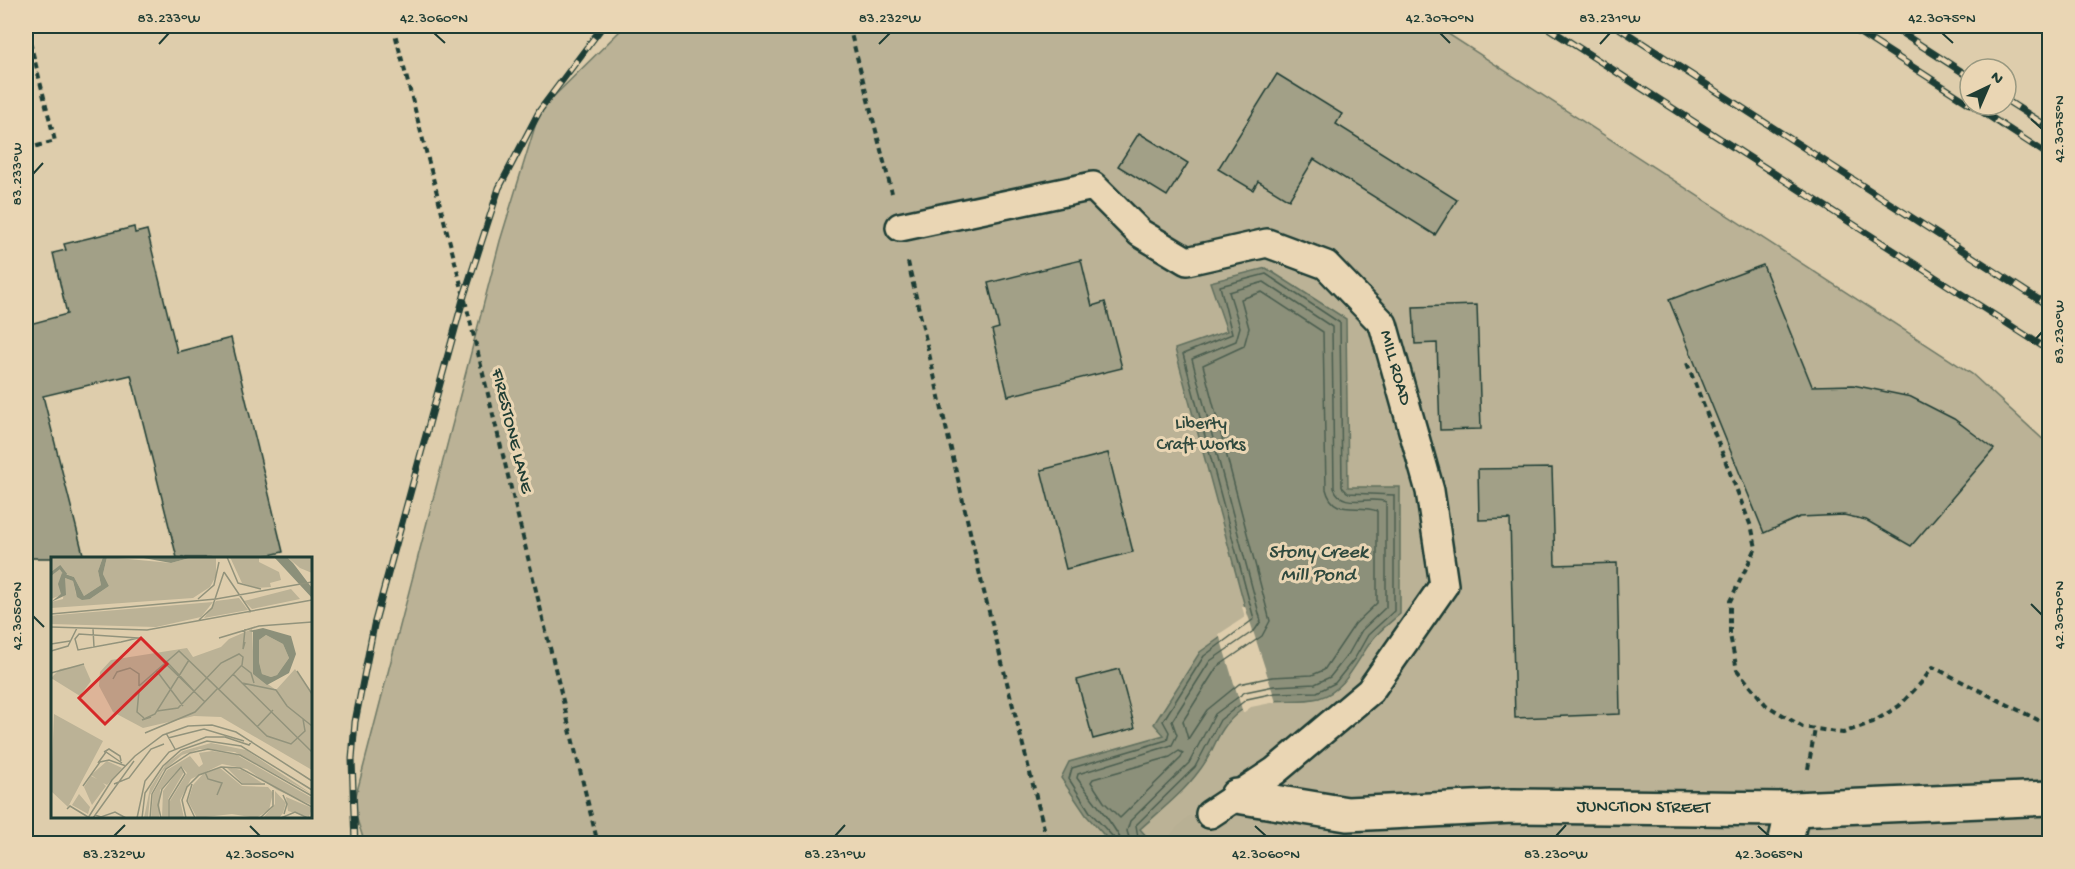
<svg xmlns="http://www.w3.org/2000/svg" width="2075" height="869" viewBox="0 0 2075 869" font-family="'Gochi Hand',sans-serif">
<style>
.green{fill:#bbb296;stroke:#6d7865;stroke-width:1.5}
.water{fill:#8c907a;stroke:#606f5e;stroke-width:1.5}
.pier{fill:#decdac}
.lines{fill:none;stroke-linecap:round;stroke-linejoin:round}
.shore{stroke:#4b5e50;stroke-width:1.5}
.building{fill:#a2a087;stroke:#1f3d34;stroke-width:1.5}
.pedestrian-tunnel{stroke:#b8b094;stroke-width:27;stroke-dasharray:27 14;stroke-linecap:butt}
.pedestrian-casing{stroke:#1f3d34;stroke-width:32}
.minor-casing{stroke:#1f3d34;stroke-width:38}
.path{stroke:#1f3d34;stroke-width:4;stroke-dasharray:6 4.5;stroke-linecap:butt}
.pedestrian{stroke:#ead6b4;stroke-width:27}
.minor{stroke:#ead6b4;stroke-width:33}
.rail-casing{stroke:#1f3d34;stroke-width:7}
.rail{stroke:#ead6b4;stroke-width:4.5;stroke-dasharray:14;stroke-linecap:butt}
.ticks{fill:none;stroke:#1f3d34;stroke-width:2}
.labels{text-anchor:middle;dominant-baseline:central;stroke-width:6;stroke-linejoin:round;paint-order:stroke}
.street-label{font-size:18px;fill:#1f3d34;stroke:#ead6b4}
.park-label{font-size:18px;fill:#2f493e;stroke:#ead6b4}
.water-label{font-size:20px;font-style:italic;fill:#2f493e;stroke:#ead6b4}
.inset-river{fill:none;stroke:#8c907a;stroke-width:3}
.inset-road{fill:none;stroke:#92937c;stroke-width:1.5}
.view{fill:#d62828;fill-opacity:0.15;stroke:#d62828;stroke-width:3}
.inset-edge{fill:none;stroke:#1f3d34;stroke-width:3}
.neatline{fill:none;stroke:#1f3d34;stroke-width:2}
.ticks-label{font-size:15px;text-anchor:middle;fill:#1f3d34}
</style>
<rect width="100%" height="100%" fill="#decdac"/>
<filter id="ink" filterUnits="userSpaceOnUse"><feTurbulence type="fractalNoise" baseFrequency=".0167" numOctaves="2"/><feDisplacementMap in="SourceGraphic" scale="12" xChannelSelector="R" yChannelSelector="G"/><feConvolveMatrix kernelMatrix="1 2 1 2 8 2 1 2 1" color-interpolation-filters="sRGB"/></filter>
<g filter="url(#ink)">
<path class="green" d="M625,26H1436L1972,374L2049,445V843L365,844L353,807L500,241L540,110Z"/>
<path class="water" d="M1266,268L1346,319L1348,487H1400V614C1391,622 1380,630 1373,639C1357,659 1347,690 1319,698C1292,705 1263,693 1239,712C1215,731 1216,750 1199,771C1183,793 1160,811 1140,829L1148,838L1142,843H1111L1086,815L1061,778L1069,762L1164,735L1154,724L1200,652L1248,618L1175,349L1227,331L1210,282Z"/>
<path class="pier" d="M1245,606L1276,702L1251,707L1243,713L1219,634L1245,617L1242,607Z"/>
<g class="lines">
<path class="shore" d="M1262,292L1323,332L1326,489C1333,518 1358,503 1377,511V603L1355,624L1324,670L1312,675L1272,677L1239,684L1207,710L1188,739L1183,721L1217,667L1262,636L1270,621L1203,365L1244,346L1249,328L1241,299Z
M1179,751L1183,753L1181,758L1120,818L1104,802L1091,782L1093,779L1170,757Z
M1115,844L1114,838L1090,812L1069,779L1072,768L1167,740L1169,732L1163,721L1204,656L1254,619L1183,354L1232,334L1220,286L1266,274L1340,323L1342,487L1348,493L1394,495V611L1368,635L1355,658L1335,683L1317,692L1275,693L1247,699L1220,720L1195,767L1136,825L1139,844
M1122,844C1122,834 1086,791 1077,778L1078,774L1172,745L1177,735L1172,721L1210,661L1255,630L1261,621L1192,359L1236,341L1240,327L1229,292L1264,282L1332,327L1334,488C1342,510 1370,495 1386,502V607L1362,630L1349,653L1330,677L1315,684L1274,686L1245,692L1215,714L1189,763L1130,821L1127,831L1131,844"/>
</g>
<path class="building" d="M1277,74L1342,114L1336,124L1457,200L1435,235L1314,159L1289,200L1258,181L1253,190L1218,169Z
M1139,133L1188,163L1167,196L1118,166Z
M134,227L135,233L147,230L177,352L231,338L283,552L255,558H177L131,375L43,396L84,558H26V325L67,314L53,253L66,250L64,244Z
M1081,260L1092,306L1105,302L1122,368L1008,396L992,330L999,328L988,283Z
M1763,265L1812,386L1853,385L1911,397L1954,419L1994,449L1911,546L1866,520L1844,515L1800,517L1764,533L1669,300Z
M1477,305L1481,429L1440,430L1437,343L1415,344L1413,307Z
M1108,453L1133,552L1066,569L1041,470Z
M1552,468L1555,565L1617,563L1620,714L1515,718L1510,519L1479,520L1478,469Z
M1119,669L1135,728L1093,739L1077,680Z"/>
<g class="lines">
<path class="pedestrian-tunnel" d="M1180,844L1210,814"/>
<g class="pedestrian-casing">
<g id="pedestrian">
<path id="s1" d="M900,227L1093,186L1140,233L1187,261L1267,243L1326,265L1383,324L1430,491L1444,585L1370,691L1275,771L1210,814"/>
</g>
</g>
<g class="minor-casing">
<g id="minor">
<path id="s2" d="M1237,796L1347,814L1513,806L1793,809L2050,798"/>
<path d="M1785,844L1793,809"/>
</g>
</g>
<path class="path" d="M393,26L464,296L598,844
M849,26L892,193
M26,149L55,141L26,26
M908,262L982,584L1048,844
M1687,363L1752,529L1756,548L1730,601V635L1737,670L1766,705L1803,727L1843,733L1873,722L1899,706L1921,683L1933,667L2040,721
M1808,769L1815,729"/>
<use href="#pedestrian" class="pedestrian"/>
<use href="#minor" class="minor"/>
<g class="rail-casing">
<path id="rail" d="M1545,26L2050,351
M1616,26L2050,307
M1849,26L1970,104
M1891,26L1970,77
M2006,100L2050,128
M1972,105L2050,156
M355,844L352,759L355,722L374,625L464,296L499,188L540,110L603,26"/>
</g>
<use href="#rail" class="rail"/>
</g>
</g>
<path class="ticks" d="M434,33L445,43M1440,33L1450,43M1942,33L1953,43M159,44L169,33M879,44L890,33M1600,44L1610,33M2031,119L2042,129M33,174L43,163M2032,343L2042,332M2031,604L2042,615M33,616L44,627M250,826L260,836M1255,826L1266,836M1758,826L1769,836M114,836L125,825M835,836L845,825M1556,836L1566,825"/>
<g class="labels">
<g class="street-label">
<text stroke="none"><textPath href="#s1" startOffset="591">MILL ROAD</textPath></text>
<text transform="translate(511 431) rotate(76)">FIRESTONE LANE</text>
<text stroke="none"><textPath href="#s2" startOffset="408">JUNCTION STREET</textPath></text>
</g>
<g class="park-label">
<text x="1201" y="424">Liberty<tspan x="1201" dy="21">Craft Works</tspan></text>
</g>
<g class="water-label">
<text x="1318" y="553">Stony Creek<tspan x="1318" dy="23">Mill Pond</tspan></text>
</g>
</g>
<g transform="translate(51 557)">
<rect width="261" height="261" fill="#decdac"/>
<path d="M0,0H52L47,14L50,28L33,39L23,20L12,16L10,38L0,42ZM56,0L120,6L142,0H165V19L159,30L142,41L0,51V45L12,42L14,21L22,24L25,37L39,42L58,29L52,17ZM179,0H208V5L228,15L230,23L219,26L220,30L206,31L191,26ZM236,0H261V16L249,11ZM240,32L249,42L201,52L193,44ZM188,41L197,53L153,61L165,44ZM162,45L150,60L105,70L0,67V59L6,58ZM201,72L203,117L225,133L244,112L261,136V213L170,160L143,159L92,171L62,155L48,129L49,115L60,103L136,91L142,100L170,90L178,82ZM215,78L232,87L238,101L226,118L220,120L211,117L208,105V83ZM33,108L40,124L29,139L0,121L9,112ZM3,157L52,184L17,250L0,234ZM160,186L195,193L261,237L184,195L149,192L131,198L112,214L99,238L97,261H93L99,231L115,207L132,194ZM161,194L186,198L200,206L261,241V248L226,233L196,212L171,207L140,222L129,243L133,261H119V244L136,216L130,209L109,233L108,261H100L102,237L116,213L139,199L148,210L152,207L148,196ZM56,204L71,211L56,228L52,226L55,229L41,248L33,230L40,219L46,222L40,218ZM175,210L191,213L211,226H191ZM129,211L133,215L117,242V261H111L112,234ZM169,211L191,229L217,230L222,236L218,253L205,261L181,257L146,261L137,244L142,228L152,217ZM224,234L235,246L232,256L228,261H212L224,247ZM28,237L39,250L37,257L21,248ZM235,240L261,251L258,260L237,254Z" fill="#bbb296"/>
<path d="M52,0H56L52,17L58,29L39,42L31,43L26,40L22,24L14,21L15,38L0,45L10,37L7,27L11,16L23,20L33,39L50,28L47,14ZM87,0H142L120,6ZM223,0H236L242,6L261,31V41ZM212,71L240,79L245,97L238,116L216,128L202,117V75L198,74ZM215,78L232,87L238,101L226,118L220,120L211,117L208,105V83Z" fill="#8c907a" fill-rule="evenodd"/>
<path class="inset-river" d="M0,17L9,10L15,18"/>
<path class="inset-road" d="M176,0L187,26L210,32M173,15L200,55M147,42L163,28L168,5M0,57L165,42L261,25M148,63L161,51L173,15M0,70L96,73L261,43M42,72L43,90M194,72L192,92L194,85M87,81L28,77L24,82L27,93L70,85L87,81H89M168,81L208,69L261,65M0,87L19,84M0,94L17,89L26,71M115,104L143,134M113,105L154,145M191,109L200,116L203,126M105,113L132,149M246,114L261,137M0,116L33,107M182,117L261,195M62,122L66,115L79,111L88,117V129M191,126L225,133L236,149L261,169M88,129L128,94L216,179L240,187L254,174L252,162M88,134L86,155L93,161M106,154L127,151L170,106L188,97L192,100L191,108L168,132M100,160L91,163L104,157L138,103M206,170L222,153M94,176L144,155L167,131M115,176L124,192M117,181L153,172L193,184M53,195L58,192L69,199L70,204M47,206L55,195L71,206M171,210L191,227H214M154,215L157,222L171,226L166,238M63,227L78,221L100,192L113,187M141,227L136,244L144,261M32,229L49,205L58,203L75,209M232,238L236,247L233,257M16,252L19,249L37,260M44,258L50,260L64,255L75,261M37,261L61,223L84,199L112,178L137,169L161,168L185,175L261,224M42,261L83,204M86,261L94,224L118,195L155,180H174L198,188L201,184M91,261L94,236L112,209L130,193L156,184L190,189L261,233M99,261L101,237L115,212L139,196L157,192L189,198L261,239M110,261L107,248L111,232L130,210L134,217L118,243V261M135,261L131,243L136,230L148,218L170,210L189,211L261,250M173,261H193M209,261L222,249V233M230,261L244,255L257,261"/>
<path class="view" d="M90,81L116,107L54,167L28,141Z"/>
<rect width="261" height="261" class="inset-edge"/>
</g>
<rect width="2075" height="869" fill="none" stroke="#ead6b4" stroke-width="66"/>
<g transform="translate(1988 87) rotate(44)"><circle r="28" fill="#ead6b4" stroke="#999981" stroke-width="1.5"/>
<path d="M0-4.5L10 22L0 15L-10 22Z" fill="#1f3d34"/>
<text y="-9" font-size="16" font-weight="bold" text-anchor="middle" fill="#1f3d34">N</text>
</g>
<rect x="33" y="33" width="2009" height="803" class="neatline"/>
<g class="ticks-label">
<text x="169" y="22">83.233°W</text>
<text x="434" y="22">42.3060°N</text>
<text x="890" y="22">83.232°W</text>
<text x="1440" y="22">42.3070°N</text>
<text x="1610" y="22">83.231°W</text>
<text x="1942" y="22">42.3075°N</text>
<text transform="translate(2058 129) rotate(-90)" y="5">42.3075°N</text>
<text transform="translate(16 174) rotate(-90)" y="5">83.233°W</text>
<text transform="translate(2058 332) rotate(-90)" y="5">83.230°W</text>
<text transform="translate(2058 615) rotate(-90)" y="5">42.3070°N</text>
<text transform="translate(16 616) rotate(-90)" y="5">42.3050°N</text>
<text x="114" y="858">83.232°W</text>
<text x="260" y="858">42.3050°N</text>
<text x="835" y="858">83.231°W</text>
<text x="1266" y="858">42.3060°N</text>
<text x="1556" y="858">83.230°W</text>
<text x="1769" y="858">42.3065°N</text>
</g>
</svg>
